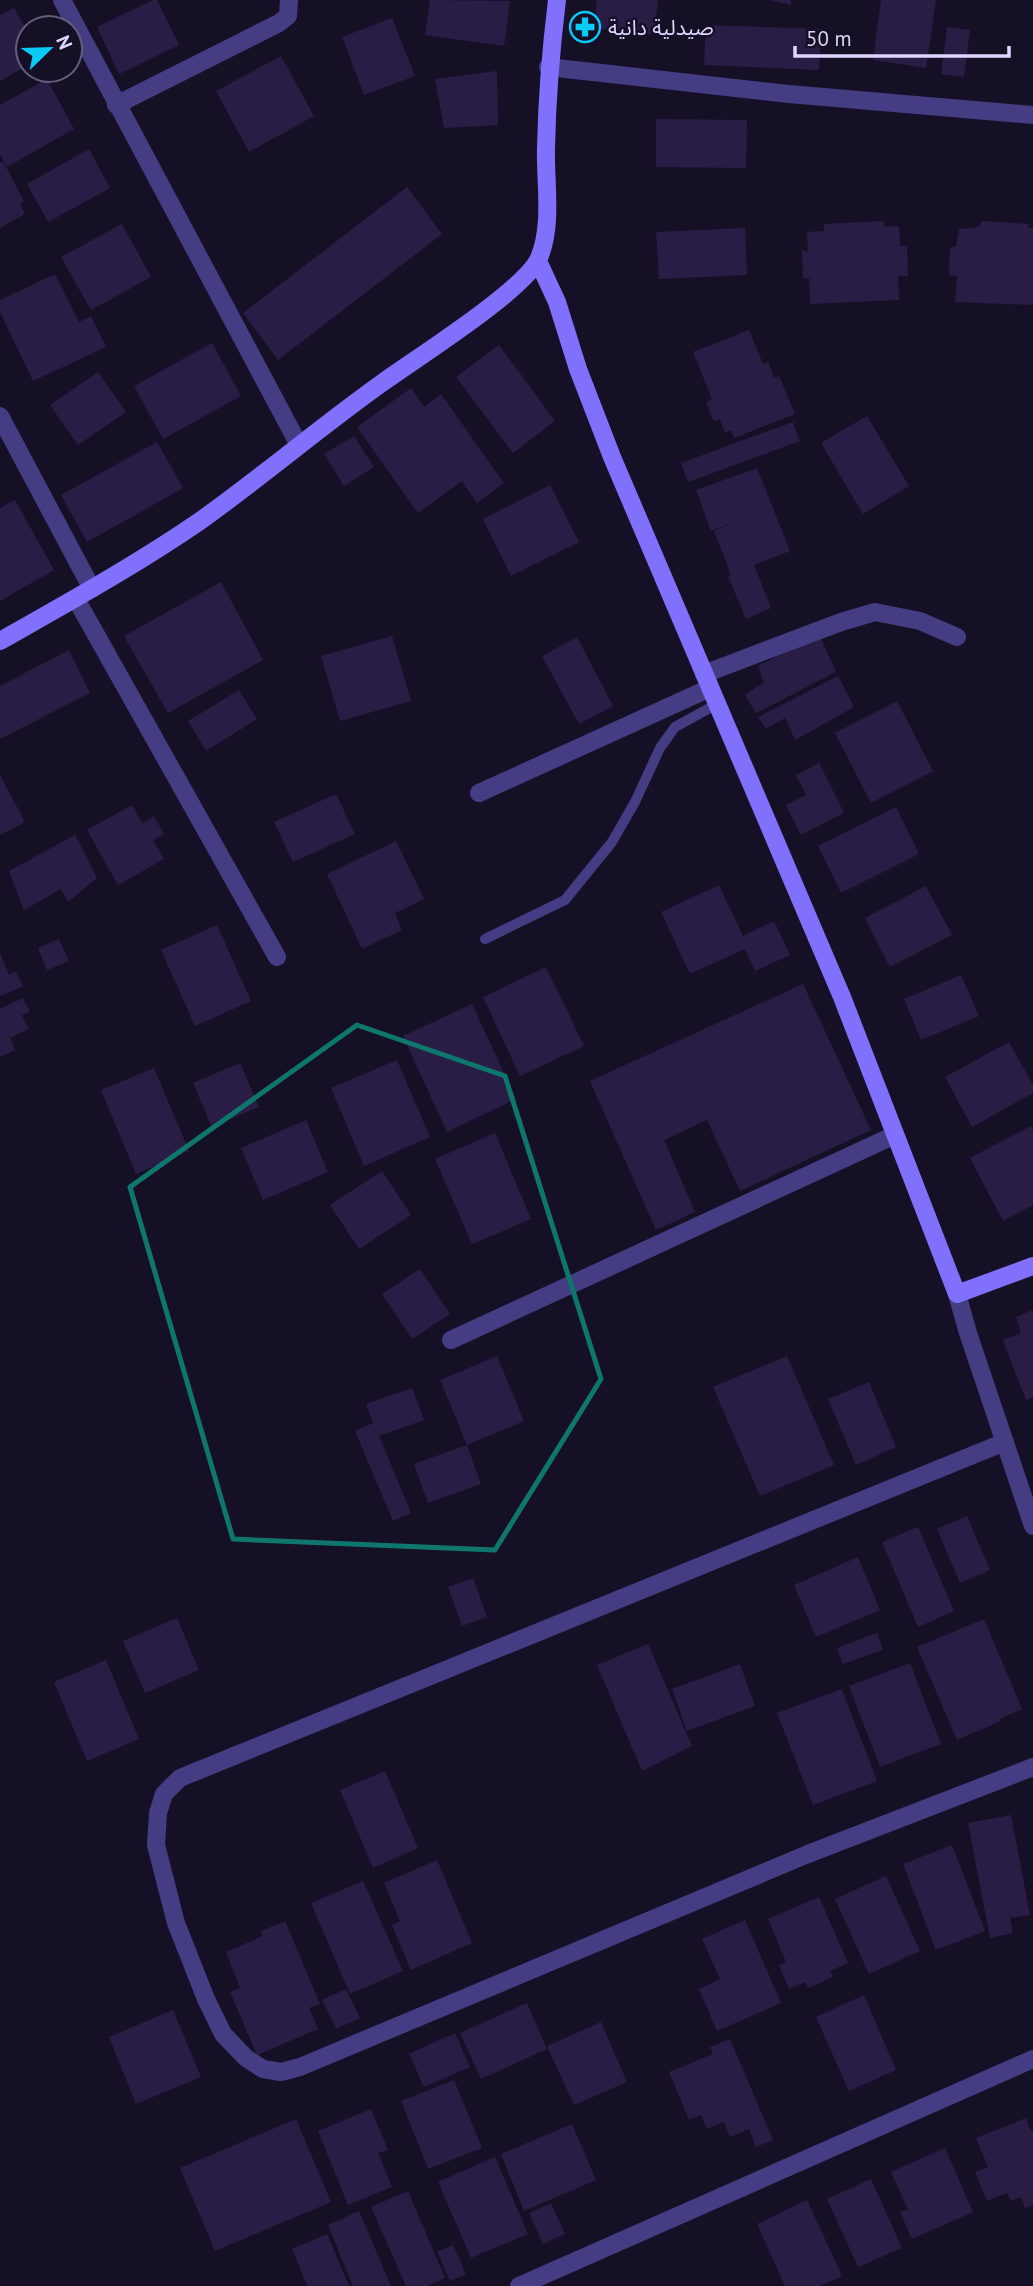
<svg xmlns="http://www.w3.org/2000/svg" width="1033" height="2286" viewBox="0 0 1033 2286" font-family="'PT Sans','Noto Sans Arabic',sans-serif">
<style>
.building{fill:#291d46}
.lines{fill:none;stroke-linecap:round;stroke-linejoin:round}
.lane{stroke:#453d84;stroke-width:10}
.street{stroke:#453d84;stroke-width:18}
.secondary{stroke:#8070fb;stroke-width:18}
.marked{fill:none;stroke:#0f766e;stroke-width:5;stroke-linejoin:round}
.labels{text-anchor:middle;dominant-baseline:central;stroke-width:5;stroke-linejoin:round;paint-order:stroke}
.poi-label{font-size:21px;fill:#ded6fe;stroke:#161026;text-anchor:start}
</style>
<rect width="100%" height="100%" fill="#161026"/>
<path class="building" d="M153,0H157L179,45L119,74L97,27Z
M430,0L510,1L504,46L425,35Z
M597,0H658L654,35L594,28Z
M770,0H791V5Z
M881,0H936L926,68L873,60Z
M14,8L28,33V65L0,81V15Z
M392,18L415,76L364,95L342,37Z
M706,25L821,29L819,70L704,65Z
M947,27L970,30L964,77L941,74Z
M281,56L314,116L249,152L216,91Z
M497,71L498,125L444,128L435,79Z
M47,79L74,129L7,167L0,154V105Z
M656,119L747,120L746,168L656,167Z
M89,149L110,188L48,222L27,184Z
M3,161L24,201L20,204L25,214L0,228V163Z
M407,187L442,234L278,360L243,313Z
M884,221V227L899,226L900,246H907L908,276H898L899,300L810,304L809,278H803L802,250L808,252L807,232L824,231V224Z
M982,221L1029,224L1028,228H1033V305L955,302L957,276L949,275L950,248L956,246L959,229L979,227Z
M122,224L151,277L91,310L61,257Z
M745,228L747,275L659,279L656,232Z
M55,274L79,322L91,316L106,347L33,381L0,312V300Z
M749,330L763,364L768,362L774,378L779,376L795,414L734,438L731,430L725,433L720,419L714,421L706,403L712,399L693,352Z
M212,343L241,396L163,439L134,386Z
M499,345L555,421L513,453L456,377Z
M98,372L126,412L78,445L50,405Z
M411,388L424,407L441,394L504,483L477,503L462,481L418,513L357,427Z
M867,416L909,486L863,514L821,443Z
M793,422L800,441L688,482L681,463Z
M354,436L374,467L344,486L324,454Z
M157,442L183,488L87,542L61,495Z
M757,468L790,551L754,565L771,608L746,619L728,576L731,575L714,531L738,521L711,531L696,490Z
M550,485L579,542L511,576L483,519Z
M15,500L54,570L0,601V508Z
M221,582L263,660L168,713L124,636Z
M819,634L836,672L756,713L745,695L764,682L758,666Z
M392,636L411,701L340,721L321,656Z
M577,637L613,706L579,724L542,656Z
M69,650L90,693L0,739V686Z
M838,676L854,707L795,740L785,718L766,729L758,717Z
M239,690L257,719L206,751L188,721Z
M897,701L933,771L871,803L835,733Z
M819,763L844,813L801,835L786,805L806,795L796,775Z
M0,775L25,822L0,835Z
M336,794L355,834L293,862L274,822Z
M132,805L142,823L154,816L164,834L153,840L164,859L118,885L87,830Z
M896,807L919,854L841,893L818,846Z
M75,835L97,878L68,902L61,889L24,910L9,871Z
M396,841L424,899L395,913L402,930L362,949L327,874Z
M719,885L743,936L774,921L790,955L755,971L745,949L690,974L661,912Z
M926,886L952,935L890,967L865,918Z
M217,925L251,1001L195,1026L161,950Z
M59,939L69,961L47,970L38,948Z
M0,953L9,975L15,971L23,986L0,996Z
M546,967L584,1046L520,1076L483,997Z
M961,975L979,1016L921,1040L904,999Z
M803,984L871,1130L740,1191L707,1120L664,1140L695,1212L656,1230L590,1081Z
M23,998L30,1012L22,1015L29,1029L10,1038L15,1050L0,1057V1009Z
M472,1004L516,1099L447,1132L403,1036Z
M1009,1042L1033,1085V1093L972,1127L945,1077Z
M397,1060L430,1137L364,1166L331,1088Z
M240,1063L259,1107L212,1127L193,1083Z
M154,1068L189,1151L136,1174L101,1090Z
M306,1120L328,1172L263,1200L241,1148Z
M1031,1126L1033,1131V1205L1003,1221L970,1158Z
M495,1133L531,1219L472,1244L435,1159Z
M382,1171L411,1215L359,1249L330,1205Z
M420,1269L450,1314L412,1339L382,1294Z
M1033,1310V1397L1026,1400L1003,1340L1021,1333L1016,1317Z
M497,1356L524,1421L467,1445L440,1380Z
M787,1356L834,1465L760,1496L713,1387Z
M869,1382L896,1447L856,1465L828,1399Z
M412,1388L424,1420L379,1436L411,1513L393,1521L355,1431L373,1423L366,1404Z
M467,1445L481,1484L428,1503L414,1464Z
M967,1516L990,1570L960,1583L937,1529Z
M918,1527L954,1611L918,1627L882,1542Z
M858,1557L880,1610L816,1637L794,1585Z
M473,1578L487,1617L462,1626L448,1587Z
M177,1618L199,1670L145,1693L123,1641Z
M984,1619L1022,1709L1000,1719L1001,1721L957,1740L917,1647Z
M877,1633L883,1650L843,1664L837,1648Z
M648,1644L692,1746L642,1771L597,1665Z
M106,1660L139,1739L87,1761L54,1682Z
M910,1663L941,1744L880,1767L849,1686Z
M740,1664L755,1706L687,1731L672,1689Z
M842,1689L877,1781L813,1805L777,1713Z
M385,1771L418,1848L373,1868L340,1790Z
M1011,1815L1030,1915L1010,1918L1013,1933L990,1938L968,1823Z
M952,1845L985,1931L936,1950L903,1864Z
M437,1860L472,1943L411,1970L392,1925L400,1921L384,1883Z
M886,1876L920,1951L869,1974L835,1899Z
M363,1881L403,1971L350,1994L311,1903Z
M819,1897L848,1963L830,1971L833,1977L808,1988L805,1982L789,1989L779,1965L786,1962L768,1919Z
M745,1920L781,2003L717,2031L699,1989L720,1979L702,1939Z
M285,1921L320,2004L309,2008L318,2029L257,2055L230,1992L240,1988L226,1952L263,1936L261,1931Z
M346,1989L360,2018L336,2029L322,2000Z
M864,1995L896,2070L849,2091L816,2017Z
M527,2003L547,2049L481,2079L460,2033Z
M173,2010L201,2077L136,2104L109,2037Z
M601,2022L627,2082L574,2105L547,2046Z
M455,2033L470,2067L424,2087L409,2054Z
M730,2039L773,2140L756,2147L749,2129L730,2137L724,2122L707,2129L701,2115L689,2120L669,2072L713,2054L710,2047Z
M454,2080L482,2148L428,2169L401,2101Z
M371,2109L388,2150L378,2153L392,2187L348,2205L318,2131Z
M1026,2118L1031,2131L1033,2130V2205L1025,2208L1021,2197L1011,2201L1007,2193L987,2201L975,2172L988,2167L976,2138Z
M296,2119L331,2202L215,2251L180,2168Z
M572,2124L596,2180L524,2211L501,2154Z
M945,2148L973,2212L912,2239L900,2212L908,2209L891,2172Z
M495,2157L528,2234L471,2258L438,2182Z
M871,2179L902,2248L858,2267L827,2199Z
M408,2191L445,2278L427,2286H406L371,2207Z
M807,2200L842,2276L820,2286H785L757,2224Z
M551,2203L565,2234L543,2244L529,2213Z
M359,2211L391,2286H353L328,2225Z
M327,2234L349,2286H307L292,2249Z
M453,2245L466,2274L450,2281L437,2252Z"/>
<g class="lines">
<path class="lane" d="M485,939L565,900L612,842L635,802L660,748L675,727L717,704"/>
<path class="street" d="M62,0L299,445
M548,67L789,94L1033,115
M116,105L279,23L288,16L289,0
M0,416L92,589
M76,599L277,957
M704,674L841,622L875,612L920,621L957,637
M479,793L710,688
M957,1294L968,1333L1033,1526
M451,1340L895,1135
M1005,1442L180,1778L164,1794L158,1813L156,1845L176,1923L206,1999L223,2034L246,2058L263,2069L281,2072L300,2067L808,1854L1033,1767
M519,2286L1033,2059"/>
<path class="secondary" d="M538,261L557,302L578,369L612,457L842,997L957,1294L1033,1266
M0,641C67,603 136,565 200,521C262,477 320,427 382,383C415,359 525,290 539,258C553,225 545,183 546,148C547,98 551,49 557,0"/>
</g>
<path class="marked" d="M357,1025L505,1076L601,1379L495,1550L233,1539L130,1187Z"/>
<defs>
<g id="pharmacy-ring" transform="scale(1.575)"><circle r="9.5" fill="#161026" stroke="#08cbf8" stroke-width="1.5"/><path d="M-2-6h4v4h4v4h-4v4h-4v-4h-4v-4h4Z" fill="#08cbf8"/></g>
</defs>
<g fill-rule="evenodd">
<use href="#pharmacy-ring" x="585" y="27"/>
</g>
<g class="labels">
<g class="poi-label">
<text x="608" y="27">صيدلية دانية</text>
</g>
</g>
<g transform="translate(49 49) rotate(67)"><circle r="33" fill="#161026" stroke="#665f7c" stroke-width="2"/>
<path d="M0-5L12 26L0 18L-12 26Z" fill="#08cbf8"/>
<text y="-10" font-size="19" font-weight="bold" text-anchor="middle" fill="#ded6fe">N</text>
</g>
<path d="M795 46v10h214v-10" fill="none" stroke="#ded6fe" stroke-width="3.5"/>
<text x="806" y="46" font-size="21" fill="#ded6fe" stroke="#161026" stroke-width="5" paint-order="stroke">50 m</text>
</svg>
